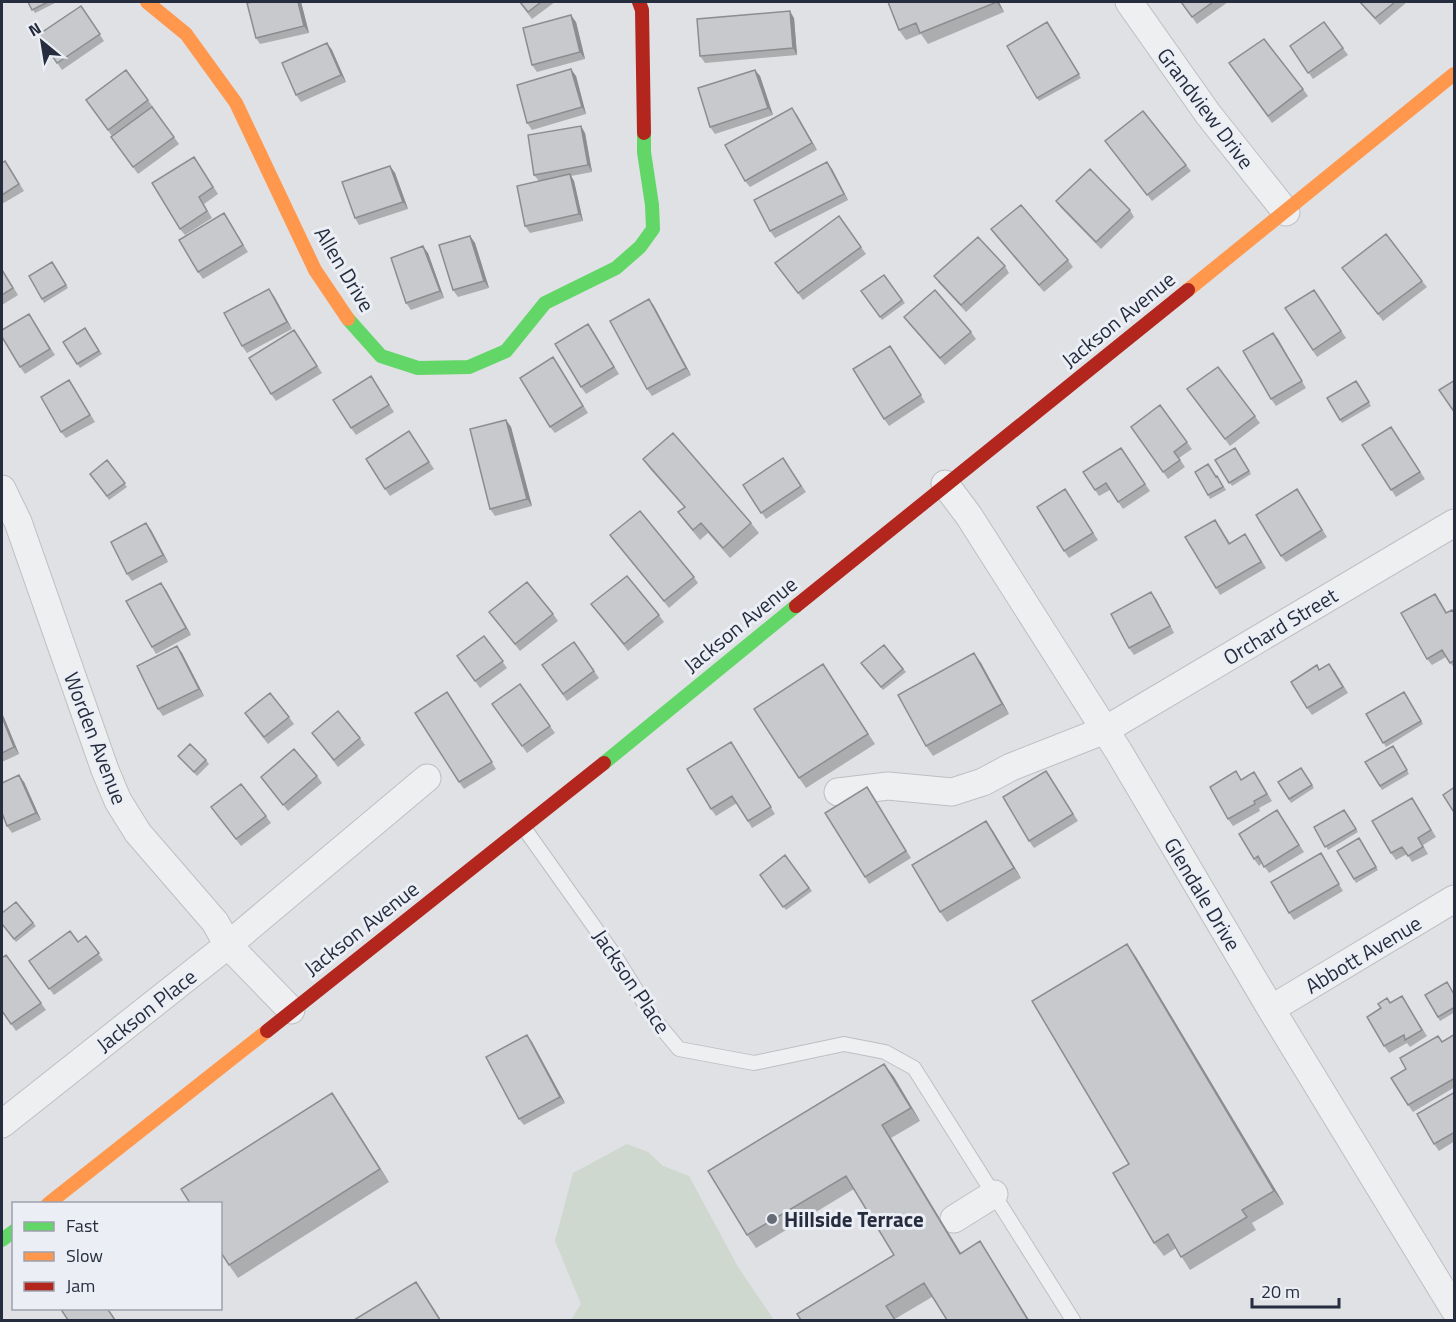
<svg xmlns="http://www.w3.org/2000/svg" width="1456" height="1322" viewBox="0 0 1456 1322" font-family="'Titillium Web',sans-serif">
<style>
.green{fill:#ced8ce}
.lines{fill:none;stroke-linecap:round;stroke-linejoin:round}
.lane-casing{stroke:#bdbfc2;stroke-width:16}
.street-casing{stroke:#bdbfc2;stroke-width:29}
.lane{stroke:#eeeff1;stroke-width:14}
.street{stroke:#eeeff1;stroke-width:27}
.fast{stroke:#63d668;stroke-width:14}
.slow{stroke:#ff974d;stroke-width:14}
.jam{stroke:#b3261e;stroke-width:14}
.wall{fill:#abadaf}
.shaded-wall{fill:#8b8d8f}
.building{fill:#c7c9cc;stroke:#8b8d8f;stroke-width:1.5}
.poi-dot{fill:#666c78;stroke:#ebeff5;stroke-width:2}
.labels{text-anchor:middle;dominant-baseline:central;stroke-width:6;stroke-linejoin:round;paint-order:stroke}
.street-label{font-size:21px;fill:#252d3e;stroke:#ebeff5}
.poi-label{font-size:21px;font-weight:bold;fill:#252d3e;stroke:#ebeff5;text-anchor:start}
</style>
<rect width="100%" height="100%" fill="#dfe1e4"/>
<path class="green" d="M627,1144L648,1152L663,1166L689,1176L738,1267L774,1320H571L581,1304L555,1241L573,1173Z"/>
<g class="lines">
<g class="lane-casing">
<path id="lane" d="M524,828L615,956L654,1019L679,1049L754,1063L844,1044L885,1052L914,1068L1073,1320"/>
</g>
<g class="street-casing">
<path id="street" d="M1129,2L1208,114L1286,212
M945,484L969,516L1119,752L1271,1009L1454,1309
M2,489L18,522L105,770L118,801L138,833L215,922L228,945L291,1010
M838,792L888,786L952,792L983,782L1011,767L1105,730L1454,523
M1271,1009L1454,899
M2,1124L228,945L427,778
M954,1219L994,1194"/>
</g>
<use href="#lane" class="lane"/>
<use href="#street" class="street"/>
<path class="fast" d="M348,319L381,356L418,368L469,367L506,351L545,303L616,268L640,247L653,229L652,205L644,152V133
M604,763L796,606
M2,1240L14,1231"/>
<path class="slow" d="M147,2L186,34L236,103L315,270L348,319
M1188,290L1454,74
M48,1204L267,1031"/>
<path class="jam" d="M639,2L642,10L644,133
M796,606L1188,290
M267,1031L604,763"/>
</g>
<path class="wall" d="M28,2H57L35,13Z
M253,2H301L309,33L260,44L256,38Z
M519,2H555L532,19Z
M888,2H999L1004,12L928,44L921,34L906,40L899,30Z
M1181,2H1228L1197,24Z
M1359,2H1407L1380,25Z
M81,6L104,41L62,70L38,35Z
M794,18L797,55L705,63L700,56Z
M576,22L585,59L537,72L532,65Z
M1047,22L1081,78L1039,101L1037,98Z
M1324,22L1348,55L1313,79L1290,46Z
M327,43L332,50L346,82L301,102L296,95Z
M1229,63L1303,89L1308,96L1272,123Z
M126,70L153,107L145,112L152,107L179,144L138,174L111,137L112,136L86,100Z
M755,70L760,76L773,115L715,134L710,127Z
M576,76L586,114L532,130L527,123Z
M797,115L817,150L750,187L745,181Z
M585,133L592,172L571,176L574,181L583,221L530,233L525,226L539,181L534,175Z
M1105,141L1186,165L1191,171L1152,201Z
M2,163L10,168L24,191L2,204Z
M199,164L218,194L204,204L212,218L185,235L180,229Z
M390,166L395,173L408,209L359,225L355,218Z
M832,169L848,200L775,238L770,231Z
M1056,201L1130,210L1134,217L1101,249L1061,208Z
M839,216L866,254L803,300L775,263Z
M228,220L248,252L203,279L198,272Z
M991,229L1068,260L1073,267L1044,292L996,236Z
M470,236L475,243L489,288L458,297L453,290Z
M428,253L444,298L411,310L406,303Z
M55,266L68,288L44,303L42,299Z
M1005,266L1009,273L966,312L939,283L934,276Z
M2,269L18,295L2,305Z
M884,275L905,303L882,320L861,291Z
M1347,275L1422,281L1427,287L1383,321Z
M1314,290L1346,338L1317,357L1285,308Z
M274,296L292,329L247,353L242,346Z
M649,299L654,306L691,375L652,396L647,389Z
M29,314L55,355L25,374L20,367Z
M904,317L971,332L976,339L945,365L909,324Z
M85,328L102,354L80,368L63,342Z
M593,331L619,374L586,394L581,387Z
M1273,333L1306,388L1276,406L1271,399Z
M299,337L322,373L276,401L271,394Z
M894,352L925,402L889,426L884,419Z
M558,364L588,413L555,433L550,427Z
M1218,367L1260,423L1230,446L1187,389Z
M371,376L394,412L356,435L351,428Z
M69,380L95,422L66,438L61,432Z
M1356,381L1371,406L1342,423L1327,398Z
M1160,405L1192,449L1179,458L1185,467L1168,479L1131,427Z
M506,420L511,427L532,506L495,516L490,509Z
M1391,427L1425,479L1396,497L1362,445Z
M409,431L434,469L390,496L385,489Z
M1121,448L1150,491L1123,509L1110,490L1099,496L1083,472Z
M1235,448L1251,474L1232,486L1215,460Z
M783,458L806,492L766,519L743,485Z
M643,459L751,523L759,533L730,558L708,533L700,540L685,522L678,512L684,507L650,469Z
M107,460L127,487L109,500L90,474Z
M1211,468L1216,477L1220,480L1226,490L1210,499L1208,495Z
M1070,496L1098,540L1069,558L1064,551Z
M1302,496L1327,537L1286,562L1281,556Z
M146,523L151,530L168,562L132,581L127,574Z
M1220,527L1230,543L1250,541L1266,568L1220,595L1216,588Z
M610,535L694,577L698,583L669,608Z
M166,590L191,635L156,654L152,647Z
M1156,599L1174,633L1134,655L1129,648Z
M1440,601L1447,613H1455V669L1446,657L1432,665L1427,659Z
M591,604L659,615L664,622L628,651Z
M489,612L553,614L558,621L520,651Z
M484,636L507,668L480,688L457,656Z
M574,642L599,678L567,701L542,665Z
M884,645L906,672L883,690L861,663Z
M177,646L182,653L204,696L163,716L158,709Z
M974,653L981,663L1009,714L933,756L926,746Z
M1320,669L1334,670L1348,693L1312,715L1307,708Z
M830,674L875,744L806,788L799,778Z
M520,684L555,733L527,753L492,704Z
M447,692L496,769L464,789L459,782Z
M1404,692L1423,724L1386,747L1366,714Z
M2,714L19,754L2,762Z
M289,717L294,724L268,744L249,720Z
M312,733L360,738L365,745L338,767Z
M731,742L775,814L752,828L737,803L716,816L711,809Z
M1393,746L1409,774L1382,790L1365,762Z
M178,756L206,760L209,764L197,776Z
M1301,768L1314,788L1291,803L1278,782Z
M317,776L322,783L288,811L261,777Z
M1051,778L1078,821L1034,848L1029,841Z
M1242,779H1259L1272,801L1259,808L1260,811L1233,826L1228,819Z
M24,782L41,820L12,833L7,826Z
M872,794L911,858L869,884L865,877Z
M1416,804L1436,837L1423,845L1428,854L1412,862L1407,854L1396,860L1391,853Z
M1344,810L1358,832L1328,850L1314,827Z
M216,813L266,816L271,823L241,846Z
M1282,817L1304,852L1269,873L1262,863L1259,866L1254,859Z
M993,831L1021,878L947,922L940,912Z
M1362,842L1378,870L1356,883L1337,851Z
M785,855L812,891L786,910L760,875Z
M1325,860L1343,891L1294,920L1289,913Z
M16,902L36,926L16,942L2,924Z
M86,936L103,960L54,995L29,961L78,942Z
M6,955L46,1010L16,1031L2,1011Z
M1136,957L1284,1204L1252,1223L1256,1230L1190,1270L1176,1248L1164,1256L1154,1243L1129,1164Z
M1425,995H1455V1012L1440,1021Z
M1402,996L1427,1036L1410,1047L1407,1043L1389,1053L1384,1046L1381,1008L1387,998L1390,1003Z
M1455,1034V1087L1413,1112L1408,1105L1406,1069L1443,1042Z
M527,1035L532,1042L565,1103L524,1125L519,1119Z
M884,1064L894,1077L920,1121L891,1138L961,1253L980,1241L989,1255L1029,1320H947L932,1297L895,1319L896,1320H801L894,1255L854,1189L756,1248L747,1235Z
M1455,1092V1141L1439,1151L1434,1144Z
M332,1093L389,1182L238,1278L229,1265Z"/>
<path class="shaded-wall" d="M298,2H301L309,33L304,26Z
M996,2H999L1004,12Z
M790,11L794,18L797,55L793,48Z
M571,15L576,22L585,59L580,52Z
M327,43L332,50L346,82L341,75Z
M571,69L576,76L586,114L582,107Z
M755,70L760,76L773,115L768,108Z
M792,108L797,115L817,150L812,143Z
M581,126L585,133L592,172L588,165Z
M827,162L832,169L848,200L844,194Z
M390,166L395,173L408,209L403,202Z
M570,174L574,181L583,221L579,214Z
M470,236L475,243L489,288L484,281Z
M423,246L428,253L444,298L440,291Z
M269,289L274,296L292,329L287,322Z
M649,299L654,306L691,375L686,368Z
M1273,333L1278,339L1306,388L1302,381Z
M506,420L511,427L532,506L527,499Z
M146,523L151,530L168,562L163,555Z
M161,583L166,590L191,635L186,628Z
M1151,592L1156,599L1174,633L1170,626Z
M177,646L182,653L204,696L199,689Z
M974,653L981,663L1009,714L1002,704Z
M2,714L3,715L19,754L14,747L2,717Z
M19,775L24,782L41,820L36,813Z
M986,821L993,831L1021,878L1014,868Z
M1127,944L1136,957L1284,1204L1274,1191Z
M527,1035L532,1042L565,1103L560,1097Z
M884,1064L894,1077L920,1121L911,1108Z
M332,1093L341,1106L389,1182L380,1169Z
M882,1125L891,1138L969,1267L960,1254Z
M980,1241L989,1255L1029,1320H1028Z
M416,1282L425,1295L441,1320H440Z"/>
<path class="building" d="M28,2H48L32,10Z
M253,2H298L304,26L256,38L247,3Z
M520,2H541L528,12Z
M888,2H997L920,33L916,23L899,30Z
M1181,2H1213L1192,17Z
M1360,2H1395L1375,18Z
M81,6L100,34L57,63L38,35Z
M790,11L793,48L700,56L697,19Z
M571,15L580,52L532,65L523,28Z
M1047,22L1079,74L1037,98L1007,46Z
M1324,22L1343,48L1308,73L1290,46Z
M1264,39L1303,89L1268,116L1229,63Z
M327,43L341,75L296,95L282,63Z
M571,69L582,107L527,123L517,85Z
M126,70L148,100L108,130L86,100Z
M755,70L768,108L710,127L698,88Z
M152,107L174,137L133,167L111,137Z
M792,108L812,143L745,181L725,145Z
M1143,111L1186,165L1147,195L1105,141Z
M581,126L588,165L534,175L528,135Z
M194,157L213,187L199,197L207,211L180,229L152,183Z
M5,161L19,184L2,195V163Z
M827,162L844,194L770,231L754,200Z
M390,166L403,202L355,218L342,182Z
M1090,169L1130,210L1096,242L1056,201Z
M570,174L579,214L525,226L517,186Z
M1021,205L1068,260L1039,285L991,229Z
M224,213L243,245L198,272L179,240Z
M839,216L861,247L798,293L775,263Z
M1386,234L1422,281L1378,314L1342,268Z
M470,236L484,281L453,290L439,245Z
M978,237L1005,266L961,305L934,276Z
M423,246L440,291L406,303L391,258Z
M52,262L66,285L42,299L29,276Z
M2,270L13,288L2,295Z
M884,275L902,300L880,317L861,291Z
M269,289L287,322L242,346L224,313Z
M935,290L971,332L940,358L904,317Z
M1314,290L1341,331L1313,350L1285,308Z
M649,299L686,368L647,389L610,321Z
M29,314L50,349L20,367L2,337V330Z
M588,324L614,367L581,387L555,344Z
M85,328L99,351L77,364L63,342Z
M294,330L317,366L271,394L249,358Z
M1273,333L1302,381L1271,399L1243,351Z
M890,346L921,395L884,419L853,369Z
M553,357L583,406L550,427L520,378Z
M1218,367L1255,416L1225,439L1187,389Z
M371,376L389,405L351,428L333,400Z
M69,380L90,415L61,432L41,397Z
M1455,380V413L1439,390Z
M1356,381L1369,402L1340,420L1327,398Z
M1160,405L1187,442L1174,452L1180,460L1163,472L1131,427Z
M506,420L527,499L490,509L470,429Z
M1391,427L1420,472L1391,490L1362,445Z
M409,431L429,462L385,489L366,459Z
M673,433L751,523L723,548L701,523L693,530L678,512L685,507L643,459Z
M1121,448L1145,484L1118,502L1106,483L1095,490L1083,472Z
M1235,448L1249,471L1229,483L1215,460Z
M783,458L801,486L761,513L743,485Z
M107,460L125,483L107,496L90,474Z
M1208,464L1216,477L1217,476L1223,487L1208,495L1195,472Z
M1065,489L1093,533L1064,551L1037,507Z
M1297,489L1322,530L1281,556L1256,515Z
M640,511L694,577L664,601L610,535Z
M1215,520L1229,544L1245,534L1261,562L1216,588L1185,537Z
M146,523L163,555L127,574L111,542Z
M627,576L659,615L624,644L591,604Z
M527,582L553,614L515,644L489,612Z
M161,583L186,628L152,647L126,601Z
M1151,592L1170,626L1129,648L1111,614Z
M1435,594L1446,613L1452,610L1455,614V660L1450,663L1442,650L1427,659L1401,613Z
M484,636L503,661L475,681L457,656Z
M574,642L594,671L563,694L542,665Z
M884,645L903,669L881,687L861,663Z
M177,646L199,689L158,709L137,666Z
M974,653L1002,704L926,746L898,695Z
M823,664L868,734L799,778L754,709Z
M1329,664L1343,687L1307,708L1291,682L1317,665L1319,670Z
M520,684L550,726L522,746L492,704Z
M447,692L492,762L459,782L415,713Z
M1404,692L1421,721L1383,743L1366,714Z
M270,693L289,717L264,737L245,713Z
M338,711L360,738L334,760L312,733Z
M2,717L14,747L2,753Z
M731,742L771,807L748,821L732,796L711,809L687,769Z
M190,744L206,760L194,772L178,756Z
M1393,746L1407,770L1380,786L1365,762Z
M294,749L317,776L283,805L261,777Z
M1301,768L1312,785L1289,799L1278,782Z
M1046,771L1073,814L1029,841L1003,797Z
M1236,771L1241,780L1254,772L1267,794L1254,801L1255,804L1228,819L1210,787Z
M19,775L36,813L7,826L2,813V783Z
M241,784L266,816L236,839L211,807Z
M867,787L906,851L865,877L825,813Z
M1455,787V814L1443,795Z
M1412,798L1431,830L1418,838L1423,847L1408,856L1402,847L1391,853L1372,821Z
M1277,810L1299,845L1264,867L1258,856L1254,859L1239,834Z
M1344,810L1356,829L1325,847L1314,827Z
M986,821L1014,868L940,912L912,865Z
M1359,838L1376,867L1354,879L1337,851Z
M1321,853L1339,884L1289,913L1271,882Z
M785,855L809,888L783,907L760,875Z
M16,902L33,923L14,939L2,924V913Z
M70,931L78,942L86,936L99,953L49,989L29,961Z
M1127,944L1274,1191L1242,1210L1247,1217L1181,1257L1168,1234L1154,1243L1113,1173L1129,1164L1032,1001Z
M6,955L41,1003L11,1024L2,1011V958Z
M1447,982L1455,996V1007L1438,1017L1425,995Z
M1402,996L1422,1030L1405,1040L1404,1035L1384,1046L1367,1017L1381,1008L1378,1004L1387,998L1390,1003Z
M1455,1034V1078L1408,1105L1391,1078L1406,1069L1400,1058L1438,1036L1442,1042Z
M527,1035L560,1097L519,1119L486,1057Z
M884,1064L911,1108L882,1125L960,1254L980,1241L1028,1320H947L924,1283L886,1306L895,1320H801L797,1314L894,1255L846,1176L747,1235L708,1171Z
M1455,1092V1132L1434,1144L1417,1114Z
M332,1093L380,1169L229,1265L220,1251V1203H190L181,1189Z
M416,1282L440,1320H354Z
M66,1308H107L115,1320H68L62,1311Z"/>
<circle class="poi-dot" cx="772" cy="1219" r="6"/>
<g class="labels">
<g class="street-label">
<text transform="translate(1206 108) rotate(53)">Grandview Drive</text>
<text transform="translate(345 269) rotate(59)">Allen Drive</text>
<text transform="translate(1118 319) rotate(-39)">Jackson Avenue</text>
<text transform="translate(740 624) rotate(-39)">Jackson Avenue</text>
<text transform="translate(1280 626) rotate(-31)">Orchard Street</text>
<text transform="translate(96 738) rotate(69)">Worden Avenue</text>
<text transform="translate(1203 894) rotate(59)">Glendale Drive</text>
<text transform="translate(361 928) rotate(-38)">Jackson Avenue</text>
<text transform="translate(1363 954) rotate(-31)">Abbott Avenue</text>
<text transform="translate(632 981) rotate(56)">Jackson Place</text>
<text transform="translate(146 1010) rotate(-38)">Jackson Place</text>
</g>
<g class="poi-label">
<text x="784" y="1219">Hillside Terrace</text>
</g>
</g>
<rect width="1456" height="1322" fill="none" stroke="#252d3e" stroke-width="6"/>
<rect x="12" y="1202" width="210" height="108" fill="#ebeff5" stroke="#9ca1ac" stroke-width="1.5"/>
<rect x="24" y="1222" width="30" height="9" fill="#63d668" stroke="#9ca1ac" stroke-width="1.5"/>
<text x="66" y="1232" font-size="18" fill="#252d3e">Fast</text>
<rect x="24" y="1252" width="30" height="9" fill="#ff974d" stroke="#9ca1ac" stroke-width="1.5"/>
<text x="66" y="1262" font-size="18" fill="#252d3e">Slow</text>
<rect x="24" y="1282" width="30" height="9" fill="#b3261e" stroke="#9ca1ac" stroke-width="1.5"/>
<text x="66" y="1292" font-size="18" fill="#252d3e">Jam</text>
<g transform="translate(42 42) rotate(330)" stroke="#ebeff5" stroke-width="4.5" paint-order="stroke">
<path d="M0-4.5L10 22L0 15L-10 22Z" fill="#252d3e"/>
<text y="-9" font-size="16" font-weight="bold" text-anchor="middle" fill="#252d3e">N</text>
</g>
<path d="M1252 1298v9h87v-9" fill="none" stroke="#252d3e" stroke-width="3"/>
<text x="1261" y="1298" font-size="18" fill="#252d3e" stroke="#ebeff5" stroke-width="4.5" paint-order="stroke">20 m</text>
</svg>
